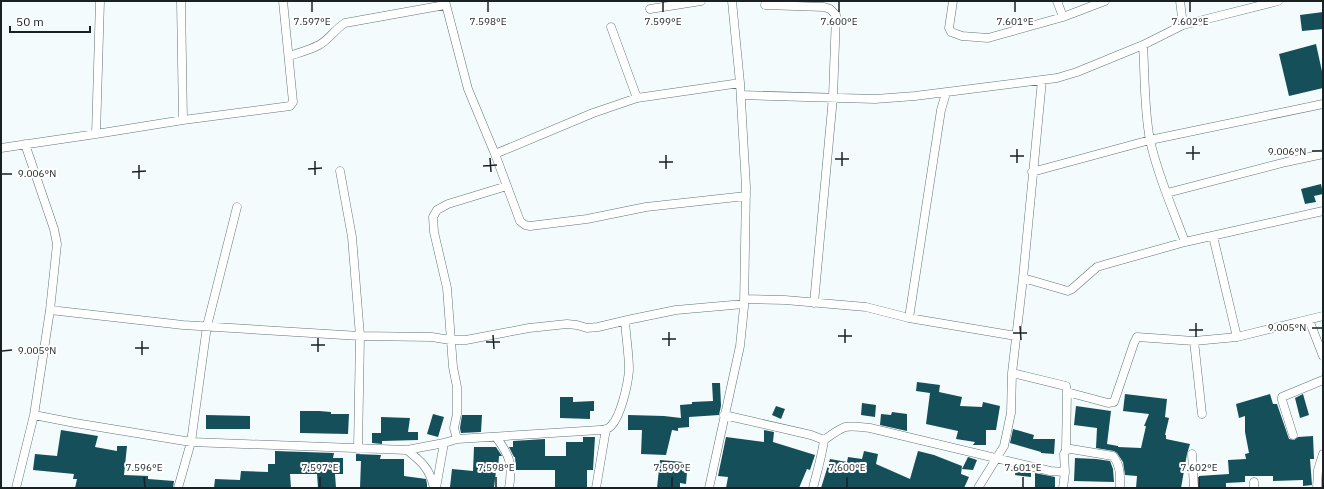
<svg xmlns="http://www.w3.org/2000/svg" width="1324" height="489" viewBox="0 0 1324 489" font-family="'IBM Plex Sans',sans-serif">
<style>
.building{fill:#144f5a}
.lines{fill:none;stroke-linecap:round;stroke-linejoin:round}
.minor-casing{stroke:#627579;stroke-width:9}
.minor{stroke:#fff;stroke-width:8}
.ticks{fill:none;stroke:#192123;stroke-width:1.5}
.ticks-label{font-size:10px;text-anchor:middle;fill:#192123;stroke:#fff;stroke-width:4;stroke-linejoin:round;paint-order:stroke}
</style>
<rect width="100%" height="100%" fill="#f3fbfd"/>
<path class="building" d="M1323,12V29L1302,31L1300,15Z
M1316,44L1323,76V88L1289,96L1279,54Z
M1321,184L1323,194L1314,196L1316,202L1305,204L1301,189Z
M917,382L940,385L939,392L962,397L960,406L982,407L983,402L1000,406L996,430H986V445H973L975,442L956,439L958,431L926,424L930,393L916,391Z
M712,383H720L721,406L719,415L689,417V427L678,428V431L672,430L666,455L641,454L642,430H628V415L664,416L681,418L680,405L692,404V402L713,401Z
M1125,394L1167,399L1165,417L1169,418L1165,435H1166V439L1190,444L1187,454L1181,488H1136L1137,476L1125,475L1123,462L1117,453L1114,451L1096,448L1097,428L1074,425L1076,406L1111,411L1107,444L1118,446V447L1141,448L1146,426H1144L1149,414L1123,411Z
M1270,394L1273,404H1277L1289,439L1294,440L1298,437L1313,436L1314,459H1310L1312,485L1303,486V480L1273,481V476H1245V482L1226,483V487L1199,488V476L1229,474L1228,460L1246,459L1245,454L1249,453L1245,432V416L1239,418L1236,404Z
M1303,394L1309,415L1300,418L1295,398Z
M560,397H573V402L594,401V411H590V419L560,418Z
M862,403L876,405L875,417L861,415Z
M776,406L785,409L781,419L772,415Z
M300,411H319L331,412V414H349L348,434L300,433Z
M892,412L907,414V431L880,425L881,414L891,415Z
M433,414L444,417L438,437L427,434Z
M206,415L250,416V429H206Z
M462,415H482L481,432L461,433L460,428Z
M381,417L410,418L408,432H418V440L382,441V444L372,443V433H381Z
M1013,429L1034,435L1033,439H1055L1054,454L1041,453V452L1010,443Z
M61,430L98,436L95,447L117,451V446H127L124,475L148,476V479L174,481L173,488H75L77,479H73L74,474L33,470L35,454L57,456Z
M764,430L774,432L773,442L815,455L810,470L807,469L799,488H726L728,477L718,476L726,437L764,442Z
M583,437H595L593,470H587V488H555V470H516L515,457H514L509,447H513V441L545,439V456H566V442H583Z
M474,447H496L502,456H499L498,471H496L494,488L450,487L452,469L473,471Z
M275,451L334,453L333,458H343V474H335L336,488H318L317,474H290L291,488H214L215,479L240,480L241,471L268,472V464H275Z
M864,451L878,454L876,464L910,479L918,451L934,455L962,466L961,474L969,477L964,488H821L830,459L847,462L848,457L862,459Z
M356,454L381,455L380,459H404V476L426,479L427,484V488H360L361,461H356Z
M968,457L977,460L973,470L962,469Z
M1075,458L1096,459L1110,461L1113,469L1114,482L1074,481Z
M660,460L683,462L682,471L687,472L686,484L680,483V488H657Z
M1016,468L1031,472V477L1015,475Z
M1035,473L1055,477V488H1035Z"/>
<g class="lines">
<g class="minor-casing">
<path id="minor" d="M181,1L183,120
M445,1L468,89L495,154
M953,1L949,28L951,32L962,36L988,38L1063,17L1105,1
M1057,1L1063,17
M1180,1L1183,25
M765,5L824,7L830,9L836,15L833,97L814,303
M650,9L701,1
M611,27L637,98
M1143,45C1145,76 1144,109 1150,140C1157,173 1173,210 1185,242
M289,56C298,53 310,50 319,45C329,40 335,29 345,23L445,5
M740,83L637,98L593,113L495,154L520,221L525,225L530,226L587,219L646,207L746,196
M741,95L875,99L915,96L1057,78L1077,72L1143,45L1183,25L1278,1
M96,134L100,1
M1,148L96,134L183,120L290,106L293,102L283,1
M340,171L352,237L360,336L358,449
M1032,172L1150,140L1323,104
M1167,193L1286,162L1323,154
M1213,236L1237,337
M1023,278L1068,291L1072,289L1097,267L1107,264L1185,242L1323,211
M744,299L785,300L866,307L909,318L1016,336
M50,310L183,325L360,336L432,337L450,340H466L529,328L567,324L577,325L587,328L598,327L632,319L676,310L744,304
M909,318L941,110L946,93
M1309,320L1323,356
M1194,341L1202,414
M1012,373L1066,386L1067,392L1066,450
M1067,392L1108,403L1114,402L1134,343L1137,337L1194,341L1237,337L1323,316
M34,415L75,423L191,442L407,450L444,443L457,439L600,430C604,430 608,429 611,426C621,416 628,384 629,370C629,354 626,337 625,321
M724,415L811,435L824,440C822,456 817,472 813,488
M1293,435L1282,400V397L1323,380
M496,437C510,456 513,464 509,488
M457,439L454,428L457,414V387L453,367L447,288L434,232L433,217L437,210L448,204L507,186
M824,440C846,424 844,425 870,428L1050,471L1065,472L1064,454L1066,450L1071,449L1113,456C1121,466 1120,476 1120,488
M407,450C422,462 430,469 434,488
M1192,454L1194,488
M1254,482V488
M16,488L34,415L50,310L57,244L54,229L25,144
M178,488L191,442L207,326L237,207
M436,488L444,443
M596,488L606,429
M709,488L740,346L744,307L746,187L740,83L732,1
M978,488L1004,446L1011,413L1012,373L1023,278L1042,80
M1063,488L1065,472
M1317,488L1318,470L1323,454"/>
</g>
<use href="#minor" class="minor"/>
</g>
<path class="ticks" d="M312,2V12M488,2V12M663,2V12M839,2V12M1015,2V12M1190,2V12M1193,146V160M1017,149V163M1312,151H1322M842,152V166M1186,153H1200M666,155V169M1010,156H1024M490,158L491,172M835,159H849M315,161V175M659,162H673M139,165V179M483,166L497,165M308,169L322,168M132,172L146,171M2,174H12M1196,323V337M1020,326L1021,340M1312,328H1322M845,329V343M1189,330H1203M669,332V346M1013,333H1027M493,335L494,349M838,336H852M318,338V352M662,339H676M142,341V355M486,342H500M311,345H325M135,348H149M2,351L12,350M144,477L145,487M320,477V487M496,477V487M672,477V487M847,477V487M1023,477V487M1199,477V487"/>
<g class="ticks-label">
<text x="312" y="25">7.597°E</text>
<text x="488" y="25">7.598°E</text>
<text x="663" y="25">7.599°E</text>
<text x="839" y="25">7.600°E</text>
<text x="1015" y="25">7.601°E</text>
<text x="1190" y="25">7.602°E</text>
<text x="1287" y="155">9.006°N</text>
<text x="37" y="177">9.006°N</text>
<text x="1287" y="331">9.005°N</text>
<text x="37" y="354">9.005°N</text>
<text x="144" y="471">7.596°E</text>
<text x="320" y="471">7.597°E</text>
<text x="496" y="471">7.598°E</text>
<text x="672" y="471">7.599°E</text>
<text x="847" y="471">7.600°E</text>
<text x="1023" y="471">7.601°E</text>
<text x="1199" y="471">7.602°E</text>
</g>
<rect width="1324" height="489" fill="none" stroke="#192123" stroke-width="4"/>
<path d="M10 26v6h80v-6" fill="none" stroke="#192123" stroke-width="2"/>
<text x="16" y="26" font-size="12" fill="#192123" stroke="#ffffff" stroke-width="3" paint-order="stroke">50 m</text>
</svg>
